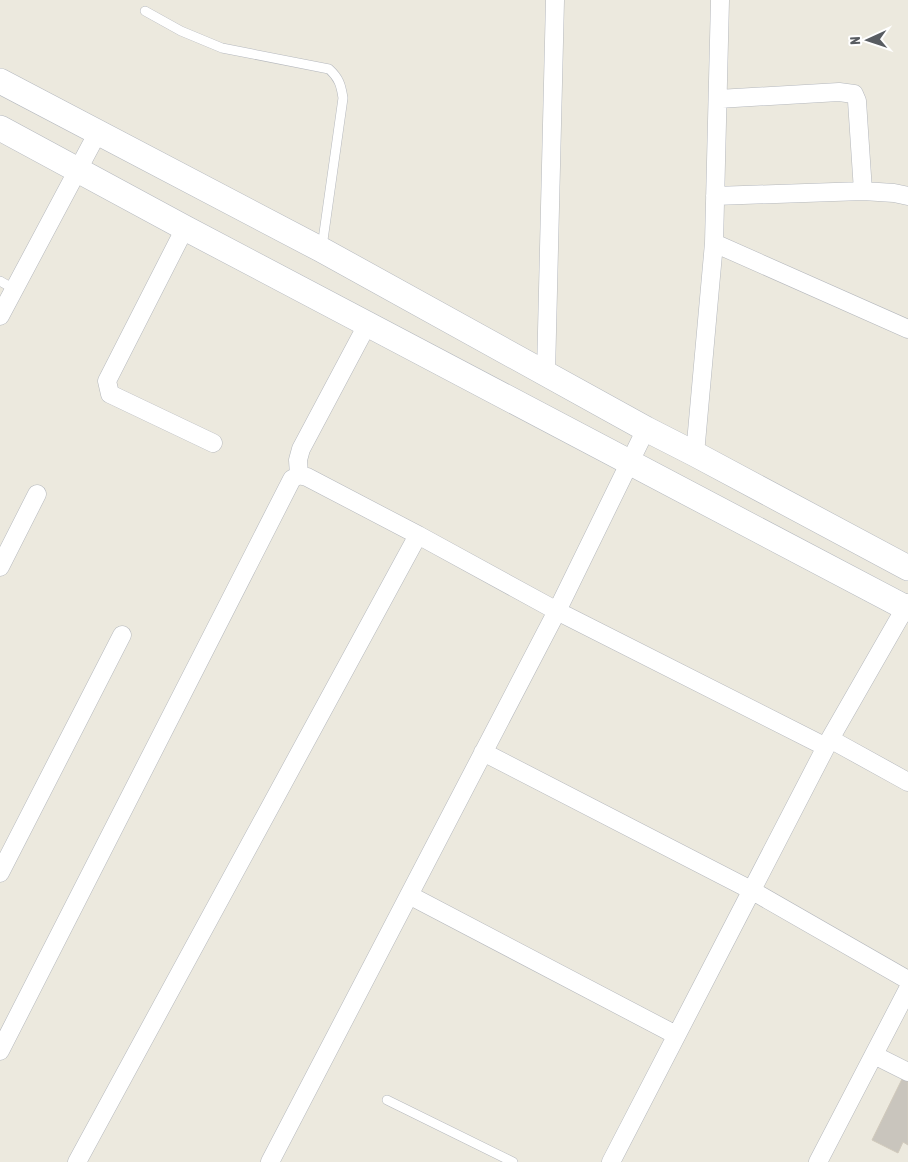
<svg xmlns="http://www.w3.org/2000/svg" width="908" height="1162" viewBox="0 0 908 1162" font-family="'Asap Condensed',sans-serif">
<style>
.building{fill:#c9c5bd;stroke:#d1cabc}
.lines{fill:none;stroke-linecap:round;stroke-linejoin:round}
.lane-casing{stroke:#b5b8bd;stroke-width:10}
.street-casing{stroke:#b5b8bd;stroke-width:19}
.secondary-casing{stroke:#b5b9bf;stroke-width:26}
.lane{stroke:#fff;stroke-width:9}
.street{stroke:#fff;stroke-width:18}
.secondary{stroke:#fff;stroke-width:25}
</style>
<rect width="100%" height="100%" fill="#ece9de"/>
<path class="building" d="M905,1073L908,1074V1145L903,1142L898,1153L872,1140Z"/>
<g class="lines">
<g class="lane-casing">
<path id="lane" d="M145,11L181,31L222,48L329,69C339,78 341,85 343,98L322,247
M0,281L14,289
M387,1100L513,1162"/>
</g>
<g class="street-casing">
<path id="street" d="M718,99L839,92L854,94L857,101L863,191
M715,196L863,191L894,193L908,196
M185,228L107,381L110,394L213,443
M714,243L908,329
M0,316L98,132
M546,373L555,0
M695,454L714,243L720,0
M299,475L298,460L301,449L368,323
M0,567L37,494
M830,739L908,782
M483,752L751,890L908,980
M0,873L122,635
M409,895L676,1035
M0,1051L292,479L299,475L307,477L418,535
M874,1055L908,1072
M77,1162L418,535L557,611L826,747
M270,1162L557,611L646,429
M611,1162L830,739L908,603
M818,1162L908,989"/>
</g>
<g class="secondary-casing">
<path id="secondary" d="M0,81L322,250L646,429L695,454L908,568
M0,128L185,228L908,609"/>
</g>
<use href="#lane" class="lane"/>
<use href="#street" class="street"/>
<use href="#secondary" class="secondary"/>
</g>
<g transform="translate(868 40) rotate(267)" stroke="#ffffff" stroke-width="4" paint-order="stroke">
<path d="M0-4L9 19L0 12L-9 19Z" fill="#585c61"/>
<text y="-8" font-size="14" font-weight="bold" text-anchor="middle" fill="#585c61">N</text>
</g>
</svg>
